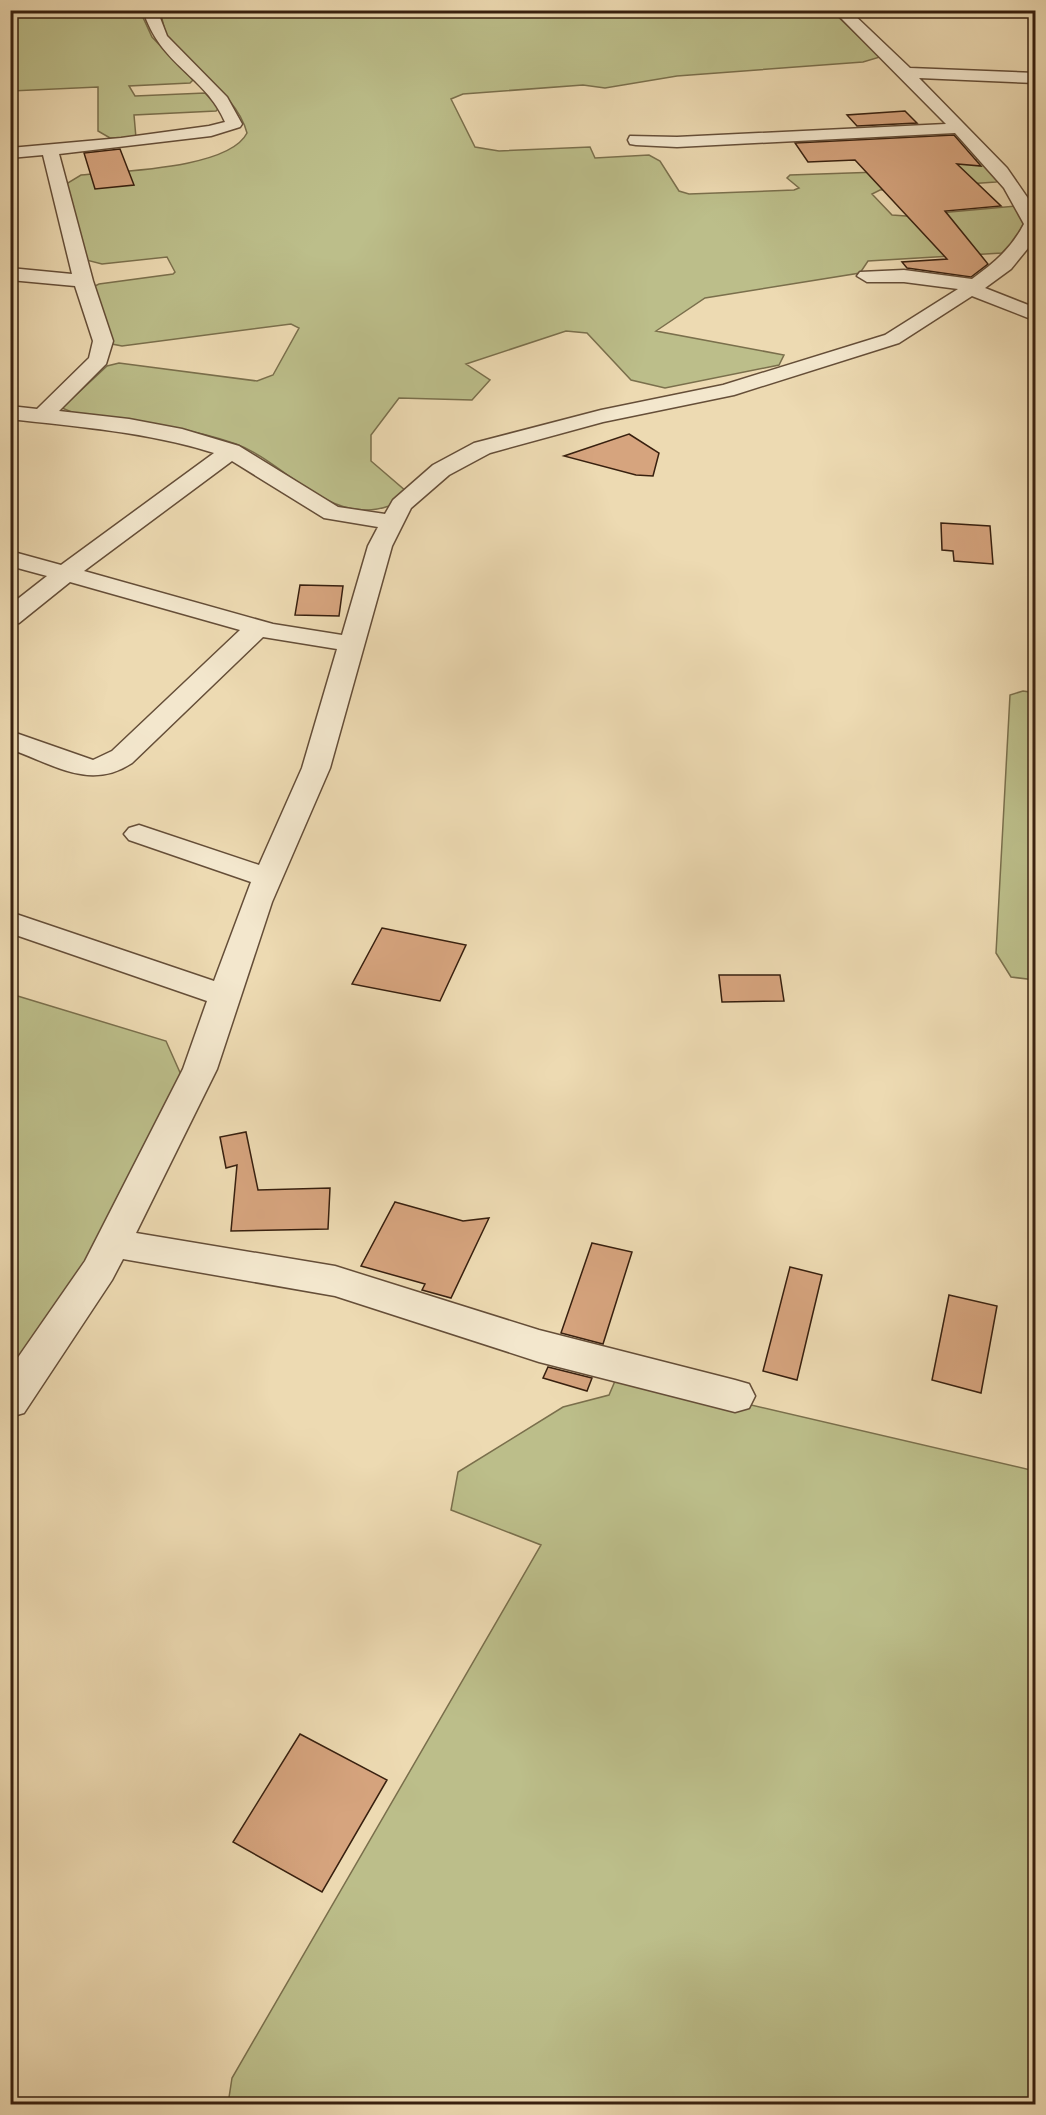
<svg xmlns="http://www.w3.org/2000/svg" width="1046" height="2115" viewBox="0 0 1046 2115" font-family="'IM FELL Great Primer',serif">
<style>
.green{fill:#bcbe8a;stroke:#7a6f4c;stroke-width:1.5}
.building{fill:#d6a47e;stroke:#38200f;stroke-width:1.5}
.lines{fill:none;stroke-linecap:round;stroke-linejoin:round}
.street-casing{stroke:#654e38;stroke-width:3}
.street{fill:#f3e7cd;fill-rule:evenodd}
</style>
<rect width="100%" height="100%" fill="#eddab2"/>
<filter id="stains"><feTurbulence type="fractalNoise" baseFrequency=".00333" numOctaves="4"/><feColorMatrix values="0 0 0 0 .2 0 0 0 0 .09 0 0 0 0 .02 0 0 0 .5 -.17"/></filter>
<radialGradient id="worn" r=".72"><stop offset=".6" stop-color="#630" stop-opacity="0"/><stop offset="1" stop-color="#630" stop-opacity=".3"/></radialGradient>
<path class="green" d="M10,11H140L152,37L193,80L190,83L129,86L135,96L205,93L219,108L216,111L134,115L136,138H110L98,131V87L11,91Z
M160,11H832L880,57L863,62L677,76L605,88L583,85L463,94L451,99L475,147L499,151L590,147L595,158L649,155L660,161L679,191L689,194L794,190L799,188L787,178L790,175L939,170L957,160L984,159L1002,179L996,182L880,190L872,194L892,215L906,216L1016,206L1026,219L1013,243L1002,253L868,261L860,273L705,298L656,331L784,355L779,365L665,388L631,380L587,333L566,331L466,364L490,380L472,400L399,398L371,435V461L407,492C401,496 395,504 389,506C330,527 285,462 236,444C184,426 129,421 74,413L62,408L107,366L119,363L257,381L273,375L299,328L291,324L122,346L112,344L93,287L99,284L173,274L175,272L167,257L102,264L86,260L66,184L81,175C119,171 229,169 247,133C237,94 193,72 170,41C164,34 163,20 160,11Z
M1023,691L1036,693L1035,980L1011,977L996,953L1010,695Z
M11,994L166,1041L182,1077L84,1266L11,1374Z
M618,1374L1035,1471V2104H228L232,2078L541,1545L451,1510L458,1472L563,1407L609,1395Z"/>
<path class="building" d="M905,111L917,123L857,126L847,115Z
M954,135L981,166L957,164L1001,206L945,211L988,264L971,277L907,268L902,262L947,259L855,160L808,162L795,143Z
M120,149L134,185L95,189L84,153Z
M629,434L659,453L653,476L636,475L564,456Z
M941,523L990,526L993,564L954,561L953,551L942,550Z
M300,585L343,586L339,616L295,615Z
M382,928L466,945L440,1001L352,984Z
M719,975H780L784,1001L722,1002Z
M246,1132L258,1190L330,1188L328,1229L231,1231L237,1165L226,1168L220,1137Z
M395,1202L463,1221L489,1218L451,1298L422,1290L425,1284L361,1266Z
M592,1243L632,1252L603,1344L561,1333Z
M790,1267L822,1275L797,1380L763,1371Z
M949,1295L997,1306L981,1393L932,1380Z
M548,1367L592,1378L587,1391L543,1378Z
M300,1734L387,1780L322,1892L233,1842Z"/>
<g class="lines">
<g class="street-casing">
<path id="street" d="M143,10H157L167,36L227,97L242,124L240,127L211,136L59,154L93,281L113,341L106,364L59,411L129,419L182,429L239,446L338,507L385,514L393,500L433,465L474,443L601,410L723,385L885,335L958,289L904,282H867L857,276L860,272L904,270L972,279C994,263 1011,249 1024,224L1004,188L955,133L677,147L636,145L630,144L628,140L630,136L677,137L946,124L833,10H849L910,68L1036,73V83L919,78L1007,168L1036,210L1033,242L1011,269L985,288L1036,308V321L972,296L899,343L734,395L603,422L490,453L449,475L411,508L392,546L330,768L272,902L217,1069L136,1233L335,1266L539,1330L735,1380L749,1384L755,1396L749,1408L735,1412L539,1362L335,1296L123,1259L112,1280L24,1413L10,1417V1369L85,1261L183,1069L207,1001L10,933V912L214,981L251,882L129,840L124,834L129,828L139,825L259,865L302,768L337,649L263,637L132,763C90,791 53,764 10,749V731L93,760L112,751L240,630L70,582L19,623L10,625V605L47,576L10,566V551L61,565L214,453C148,432 79,427 10,419V406L37,409L89,358L93,341L75,286L10,280V268L72,274L43,155L10,158V148L121,138L209,126L225,122C206,76 160,66 143,10ZM232,461L324,518L378,527L368,546L342,635L273,624L84,571Z"/>
</g>
<use href="#street" class="street"/>
</g>
<rect width="1046" height="2115" fill="none" stroke="#eddab2" stroke-width="36"/>
<rect x="12" y="12" width="1022" height="2091" fill="none" stroke="#38200f" stroke-width="3"/>
<rect x="18" y="18" width="1010" height="2079" fill="none" stroke="#38200f" stroke-width="1.5"/>
<rect width="100%" height="100%" filter="url(#stains)"/>
<rect width="100%" height="100%" fill="url(#worn)"/>
</svg>
